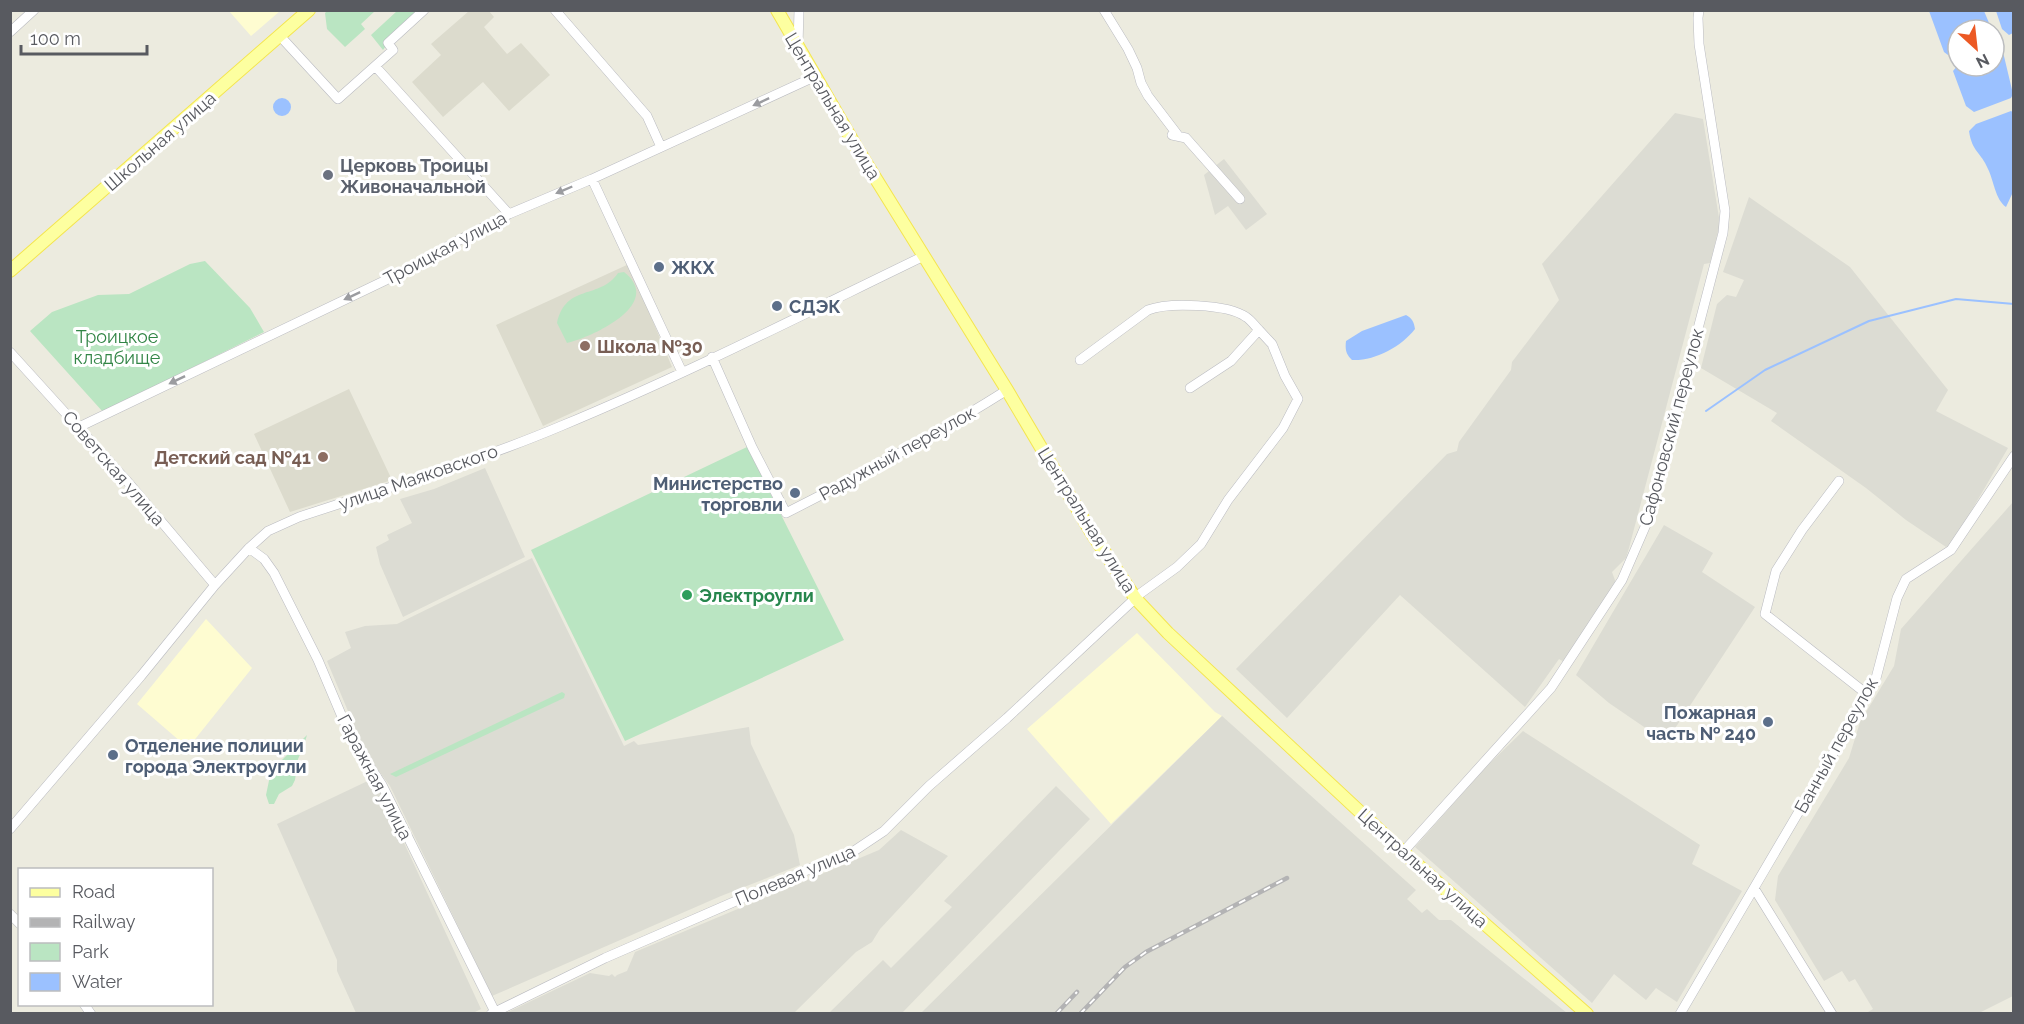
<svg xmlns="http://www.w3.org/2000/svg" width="2024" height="1024" viewBox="0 0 2024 1024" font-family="Raleway,sans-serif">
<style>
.commercial{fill:#fefcd1}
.industrial{fill:#dcdcd3}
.education{fill:#dcdbcd}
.green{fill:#bae5c2}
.water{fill:#9bc1ff}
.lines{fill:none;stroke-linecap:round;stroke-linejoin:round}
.stream{stroke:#9bc1ff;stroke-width:2}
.minor-casing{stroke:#babbc1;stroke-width:10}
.major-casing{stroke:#f4e54f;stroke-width:14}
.minor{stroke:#fff;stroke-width:9}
.major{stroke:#fdffa0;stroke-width:12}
.rail-casing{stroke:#b3b3b4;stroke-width:4.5}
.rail{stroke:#fff;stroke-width:2;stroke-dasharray:7;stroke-linecap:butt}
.oneway{fill:#9b9ca0}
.worship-dot{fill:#6b7280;stroke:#fff;stroke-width:2}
.service-dot{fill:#5c6f8a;stroke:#fff;stroke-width:2}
.education-dot{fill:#8d6e63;stroke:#fff;stroke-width:2}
.leisure-dot{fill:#2e9e5b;stroke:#fff;stroke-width:2}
.labels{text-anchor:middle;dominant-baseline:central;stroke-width:6;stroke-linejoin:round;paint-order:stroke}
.street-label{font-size:18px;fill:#585a60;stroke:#fff}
.worship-label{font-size:18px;font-weight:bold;fill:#5b616d;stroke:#fff;text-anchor:start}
.service-label{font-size:18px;font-weight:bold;fill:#4e5e75;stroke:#fff;text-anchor:start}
.park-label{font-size:18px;fill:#328546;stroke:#fff}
.education-label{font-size:18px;font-weight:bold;fill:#785e54;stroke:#fff;text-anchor:start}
.leisure-label{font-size:18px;font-weight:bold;fill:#27864d;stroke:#fff;text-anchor:start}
</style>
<rect width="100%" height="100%" fill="#ecebdf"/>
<path class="commercial" d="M229,11H280L251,36Z
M206,619L252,668L188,748L137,704Z
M1137,633L1215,712L1222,716L1111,824L1027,729Z"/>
<path class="industrial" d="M1675,113L1703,119L1720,224L1710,263L1704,264L1629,548L1626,558L1612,572L1616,583L1564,662L1559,659L1525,707L1400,595L1287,718L1236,669L1447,454L1457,451L1459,442L1511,370L1512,362L1559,300L1542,264Z
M1224,159L1267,214L1246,230L1228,206L1215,215L1204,175Z
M1749,197L1850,267L1948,390L1936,411L2008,448L1949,549L1906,520L1866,488L1771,421L1777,413L1701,368L1717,304L1727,295L1736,297L1744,280L1723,272Z
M485,468L525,557L403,617L380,564L376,547L389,540L387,535L412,523L400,499L434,489Z
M2013,502V996L1979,1013H1868V1012L1873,1009L1855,979L1849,982L1842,971L1824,981L1775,900L1778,876L1849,758L1860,722L1894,666L1901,629Z
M1664,525L1713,553L1702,572L1755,607L1666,742L1609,703L1576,675Z
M532,558L624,746L634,741L638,745L749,727L751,744L794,835L800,865L721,896L492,996L390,786L366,754L327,661L351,648L345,632L365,626L397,624Z
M1222,716L1416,890L1407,899L1422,913L1427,909L1439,920H1451L1567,1013H921Z
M1523,731L1700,845L1692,864L1742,891L1677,1002L1656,988L1646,1000L1614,974L1592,1003L1415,847L1485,768Z
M374,778L481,1009L471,1014L356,1013L337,971V960L277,824Z
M1056,786L1090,819L902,1013H829L883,960L891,968L952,907L944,901Z
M901,830L948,856L880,929L872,942L856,952L794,1013H506L590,973L609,976L612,974L615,977L617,975L627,971L635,952L879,850Z"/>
<path class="education" d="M469,11H489L494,17L484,27L507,54L521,43L550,75L509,111L483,82L443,117L412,82L441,55L431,44Z
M629,264L672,367L543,426L496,325Z
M349,389L392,480L290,512L254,434Z"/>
<path class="green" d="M328,10H375V11L361,24L365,29L345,47L327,29L325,13Z
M397,11H424L388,43L383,50L371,35Z
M205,261L250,308L264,332L103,412L30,331L52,312L98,295L129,294L190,264Z
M624,272C665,304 592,337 567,343L557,323C566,283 600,300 618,273Z
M747,447L844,640L625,741L531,550Z
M562,692L565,694L564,698L396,777L390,774Z
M307,735L303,748L298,759L295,780L292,786L279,794L274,804H269L266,795L271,771Z"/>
<path class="water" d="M1929,11H1984L1992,30H1958V52L1948,55L1944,52Z
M1996,11H2013V33L2009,35L2002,29Z
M1996,47L2003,52L2013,94L2011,98L1974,112L1966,106L1953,71L1958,65L1994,66V48Z
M273 107a9 9 0 1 1 18 0a9 9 0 1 1-18 0Z
M2011,111L2014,113L2013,192L2006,207C1995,199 1994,181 1988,169C1981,152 1972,152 1969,131L1976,124Z
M1406,315C1412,318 1414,322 1415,329C1401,347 1375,361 1352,360C1346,354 1345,350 1346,341L1362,331Z"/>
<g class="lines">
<path class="stream" d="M1706,411L1765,370L1869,321L1956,299L2014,304"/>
<g class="minor-casing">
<path id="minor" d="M555,10L647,116L661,147
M1104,10L1128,49L1137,68L1141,83L1148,96L1177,134L1172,135L1186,138L1240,199
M10,32L34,10
M280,36L338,99L393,50L388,43L424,10
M798,46L799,10
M375,66L509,214
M592,179L682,372
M10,352L127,481L215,585
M712,357L752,447L786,513C861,475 936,435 1007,390
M1080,360L1148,310C1168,302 1228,304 1246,317C1251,320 1255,326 1259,330
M79,427L409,269L450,245L509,214L592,179L814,77
M1839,481L1802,530L1776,571L1765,614L1868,695
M249,548L264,559L274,573L318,660L351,738L382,785L495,1012
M10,829L141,676L215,585L249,548L268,531L299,517C386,488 476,462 561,426C684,375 804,314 924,256
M1403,852L1551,688L1622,580L1648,520L1723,233L1725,211L1699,44L1698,18L1699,10
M1754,888L1832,1014
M10,914L20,924
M84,1004L91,1014
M491,1014L605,958L814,867L839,861L884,831L929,786L1007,718L1141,593L1177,567L1201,544L1228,500L1283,428L1298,399L1285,376L1272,344L1259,330L1231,361L1190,388
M1680,1014L1875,682L1897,598L1906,579L1951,550L2014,456"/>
</g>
<g class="major-casing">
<path id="major" d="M777,10L858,150L1007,390L1091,532L1136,599L1168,633L1403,852L1587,1014
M10,271L309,10"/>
</g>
<use href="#minor" class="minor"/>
<use href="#major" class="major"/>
<g class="rail-casing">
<path id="rail" d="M1056,1014L1077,992
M1080,1014L1125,967L1146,952L1287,878"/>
</g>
<use href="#rail" class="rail"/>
</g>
<defs><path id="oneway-solid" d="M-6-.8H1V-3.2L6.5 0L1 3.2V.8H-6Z" transform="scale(1.5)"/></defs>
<g class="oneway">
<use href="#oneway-solid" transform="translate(761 102) rotate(155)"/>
<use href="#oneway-solid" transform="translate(564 190) rotate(157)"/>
<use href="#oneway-solid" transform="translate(352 296) rotate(155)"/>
<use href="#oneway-solid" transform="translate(177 380) rotate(154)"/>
</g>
<circle class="worship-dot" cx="328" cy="175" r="6"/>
<g class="service-dot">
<circle cx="659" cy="267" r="6"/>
<circle cx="777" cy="306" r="6"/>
<circle cx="795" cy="493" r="6"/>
<circle cx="1768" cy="722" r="6"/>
<circle cx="113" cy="755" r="6"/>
</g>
<g class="education-dot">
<circle cx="585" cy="346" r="6"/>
<circle cx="323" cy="457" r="6"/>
</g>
<circle class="leisure-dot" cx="687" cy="595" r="6"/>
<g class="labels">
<g class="street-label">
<text transform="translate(833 106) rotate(59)">Центральная улица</text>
<text transform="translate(160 141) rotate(-41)">Школьная улица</text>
<text transform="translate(445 248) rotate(-28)">Троицкая улица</text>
<text transform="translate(1671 427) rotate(-75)">Сафоновский переулок</text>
<text transform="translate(897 453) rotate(-29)">Радужный переулок</text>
<text transform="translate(114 468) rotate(49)">Советская улица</text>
<text transform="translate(418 477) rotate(-19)">улица Маяковского</text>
<text transform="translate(1087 520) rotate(58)">Центральная улица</text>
<text transform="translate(1836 745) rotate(-61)">Банный переулок</text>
<text transform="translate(375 777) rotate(62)">Гаражная улица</text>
<text transform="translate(1423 868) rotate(42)">Центральная улица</text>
<text transform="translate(795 875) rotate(-23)">Полевая улица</text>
</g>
<g class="worship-label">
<text x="340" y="165">Церковь Троицы<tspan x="340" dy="21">Живоначальной</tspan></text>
</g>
<g class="service-label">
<text x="671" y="267">ЖКХ</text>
<text x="789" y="306">СДЭК</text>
<text x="783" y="483" text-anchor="end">Министерство<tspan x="783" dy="21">торговли</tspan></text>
<text x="1756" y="712" text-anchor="end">Пожарная<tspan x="1756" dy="21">часть № 240</tspan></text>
<text x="125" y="745">Отделение полиции<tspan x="125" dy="21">города Электроугли</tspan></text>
</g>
<g class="park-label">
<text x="117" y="336">Троицкое<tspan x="117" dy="21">кладбище</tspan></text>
</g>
<g class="education-label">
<text x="597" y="346">Школа №30</text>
<text x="311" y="457" text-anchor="end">Детский сад №41</text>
</g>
<g class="leisure-label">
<text x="699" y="595">Электроугли</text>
</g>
</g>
<rect width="2024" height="1024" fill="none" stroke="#585a60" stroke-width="24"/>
<rect x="18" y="868" width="195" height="138" fill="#ffffff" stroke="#bcbdbf" stroke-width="1.5"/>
<rect x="30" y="888" width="30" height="9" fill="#fdffa0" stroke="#bcbdbf" stroke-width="1.5"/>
<text x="72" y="898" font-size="18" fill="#585a60">Road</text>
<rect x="30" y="918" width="30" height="9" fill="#b3b3b4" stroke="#bcbdbf" stroke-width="1.5"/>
<text x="72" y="928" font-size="18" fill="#585a60">Railway</text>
<rect x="30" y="943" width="30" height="18" fill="#bae5c2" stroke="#bcbdbf" stroke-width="1.5"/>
<text x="72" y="958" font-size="18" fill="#585a60">Park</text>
<rect x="30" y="973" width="30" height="18" fill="#9bc1ff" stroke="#bcbdbf" stroke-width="1.5"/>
<text x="72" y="988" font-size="18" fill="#585a60">Water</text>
<g transform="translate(1976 48) rotate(153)"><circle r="28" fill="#ffffff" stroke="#bcbdbf" stroke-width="1.5"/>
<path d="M0-4.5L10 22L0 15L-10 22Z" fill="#ec5924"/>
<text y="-9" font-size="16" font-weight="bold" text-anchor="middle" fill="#585a60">N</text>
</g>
<path d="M21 45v9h126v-9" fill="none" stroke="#585a60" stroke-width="3"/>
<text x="30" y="45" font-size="18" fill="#585a60" stroke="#ffffff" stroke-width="4.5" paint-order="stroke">100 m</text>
</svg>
